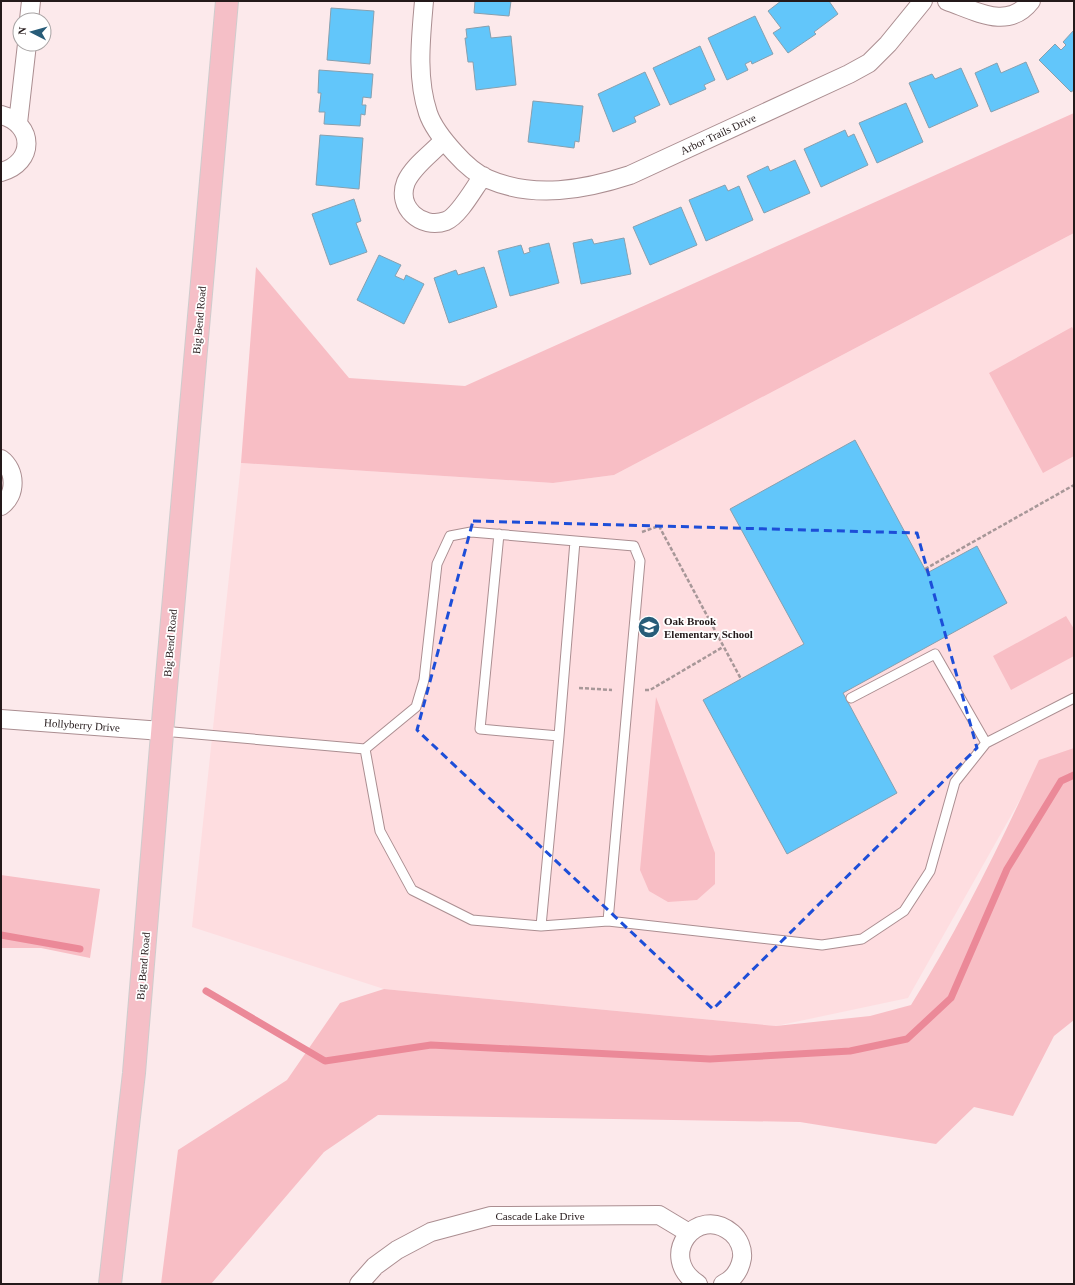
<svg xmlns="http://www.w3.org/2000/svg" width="1075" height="1285" viewBox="0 0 1075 1285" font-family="Georgia,serif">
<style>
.built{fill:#fedde0}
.green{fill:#f8bec5}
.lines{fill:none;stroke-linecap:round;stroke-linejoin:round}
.stream{stroke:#eb8998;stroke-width:7}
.building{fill:#62c6fa;stroke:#87a0af}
.service-casing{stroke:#ab8e91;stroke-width:11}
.minor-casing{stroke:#ab8e91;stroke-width:20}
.primary-casing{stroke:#cfcccd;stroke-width:24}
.path{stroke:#a79798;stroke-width:2.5;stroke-dasharray:4 2;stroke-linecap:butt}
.service{stroke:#fff;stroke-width:9}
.minor{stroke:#fff;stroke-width:18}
.primary{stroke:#f5bfc7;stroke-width:22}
.marked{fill:none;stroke:#1d4ed8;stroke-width:3;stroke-dasharray:8 5;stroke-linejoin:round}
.labels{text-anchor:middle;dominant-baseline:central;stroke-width:3.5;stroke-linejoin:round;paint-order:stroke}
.street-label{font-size:11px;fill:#24191a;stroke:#fff}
.poi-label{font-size:11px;font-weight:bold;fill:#24191a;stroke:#fff;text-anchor:start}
</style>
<rect width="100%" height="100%" fill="#fce9eb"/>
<path class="built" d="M1074,233V772L1026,789L908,998L776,1026L384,989L192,927L241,463L553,483L614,475Z"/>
<path class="green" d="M1074,113V233L614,475L553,483L241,463L256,267L349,378L465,386Z
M1072,327L1074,331V456L1043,473L989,373Z
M1066,616L1074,629V656L1011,690L993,656Z
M656,697L715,853V884L697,900L668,902L649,891L640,870Z
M1074,748V1020L1054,1036L1013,1116L974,1107L936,1144L800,1122L378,1115L324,1152L211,1284H161L178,1150L287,1080L340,1003L384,989L776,1026L870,1016L911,1005C960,927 1000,844 1039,760Z
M1,875L100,889L90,958L41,948H1Z"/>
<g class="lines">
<path class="stream" d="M1,935L80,949
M206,991L325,1061L431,1045L710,1059L850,1051L907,1039L951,998L1007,869L1061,781L1074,775"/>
</g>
<path class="building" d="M475,1H511L509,16L474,13Z
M781,1H829L838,14L814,32L816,34L788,53L773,33L781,28L768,11Z
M331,8L374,11L370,64L327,60Z
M755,16L773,54L752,64L751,61L745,64L748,70L727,80L708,38Z
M489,26L491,38L511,36L516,85L476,90L473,62H468L465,38H467L466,29Z
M1074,30V90L1071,92L1039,60L1055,44L1061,50L1066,45L1063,42Z
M700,46L715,80L704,85L706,89L670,105L653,68Z
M1026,62L1039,92L991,112L975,73L997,63L1001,73Z
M961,68L978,106L929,128L909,83L932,74L935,79Z
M319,70L373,74L371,98L363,97L362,105H366L365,115L361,114L360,126L324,124L325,112H319L321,93H318Z
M645,72L660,105L634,117L636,122L613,132L598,94Z
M533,101L583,106L579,142L575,141L574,148L528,142Z
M906,103L923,142L877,163L859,123Z
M845,130L848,137L854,134L868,165L821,187L804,149Z
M320,135L363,138L359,189L316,185Z
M795,160L810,193L764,213L747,176L768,166L770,171Z
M725,185L728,191L739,186L753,220L706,241L689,200Z
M354,199L361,221L356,223L367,252L330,265L312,214Z
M681,207L697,245L650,265L633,227Z
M624,238L631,274L581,284L573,243L592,239L594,244Z
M549,243L559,283L510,296L498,251L521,245L524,254L530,252L529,248Z
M379,255L401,265L395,276L404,280L406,275L424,284L404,324L357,300Z
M484,267L497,307L449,323L434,278L456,270L458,275Z
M855,440L927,573L977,546L1007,603L843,693L897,793L787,854L703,700L804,644L730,509Z"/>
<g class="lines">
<g class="service-casing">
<path id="service" d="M499,534L480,729L559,736
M851,698L935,654L986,743
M162,731L365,749
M608,921L640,561L634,546L471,532L450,536L437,564L424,680L416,707L365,749L380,831L412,890L472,920L541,926L608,921L822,945L862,939L904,911L930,871L955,782L986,743L1074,698
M541,926L559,736L575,541"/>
</g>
<g class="minor-casing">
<path id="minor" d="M424,1C421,37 416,77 428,113C433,128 444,141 455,153C463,162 476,174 488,179C534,199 584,190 630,175L849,74L869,63L888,44L923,1
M947,1C976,11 1008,31 1031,1
M29,20L31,1
M1,115C35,124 35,163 1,172
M18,123L27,44
M443,141C432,153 413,166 406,182C396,207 421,230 446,221C459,216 474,188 483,176
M1,459C16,470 17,495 1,506
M1,719L162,731
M359,1284L375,1266L397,1250L431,1232L491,1216L659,1215L689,1233
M698,1284C656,1257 697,1203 732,1233C739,1239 743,1249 742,1258C740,1270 734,1279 723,1284"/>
</g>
<g class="primary-casing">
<path id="primary" d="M110,1284L134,1073L164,710L227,1"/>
</g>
<path class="path" d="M642,532L659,526L741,679
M925,569L1074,485
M579,688L612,690
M645,690H650L723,647"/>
<use href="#service" class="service"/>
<use href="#minor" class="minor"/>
<use href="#primary" class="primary"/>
</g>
<path class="marked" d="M473,521L917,533L977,748L713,1009L417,730Z"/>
<defs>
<g id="school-disc" transform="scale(1.15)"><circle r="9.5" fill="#275c78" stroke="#fff"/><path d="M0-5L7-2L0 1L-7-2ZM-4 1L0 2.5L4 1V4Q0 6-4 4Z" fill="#fff"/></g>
</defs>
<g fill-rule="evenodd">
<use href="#school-disc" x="649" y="627"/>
</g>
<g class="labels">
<g class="street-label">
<text transform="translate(718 134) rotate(-25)">Arbor Trails Drive</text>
<text transform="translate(199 320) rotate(-85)">Big Bend Road</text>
<text transform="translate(170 643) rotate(-85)">Big Bend Road</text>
<text transform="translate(82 725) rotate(4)">Hollyberry Drive</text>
<text transform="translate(143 966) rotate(-85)">Big Bend Road</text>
<text x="540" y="1216">Cascade Lake Drive</text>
</g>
<g class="poi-label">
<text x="664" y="621">Oak Brook<tspan x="664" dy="13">Elementary School</tspan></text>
</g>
</g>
<rect width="1075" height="1285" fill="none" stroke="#24191a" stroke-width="4"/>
<g transform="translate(32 32) rotate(276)"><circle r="19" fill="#ffffff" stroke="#a7a3a3"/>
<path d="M0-3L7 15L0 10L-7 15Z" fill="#275c78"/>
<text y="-6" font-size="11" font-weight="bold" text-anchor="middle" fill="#24191a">N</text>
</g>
</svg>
